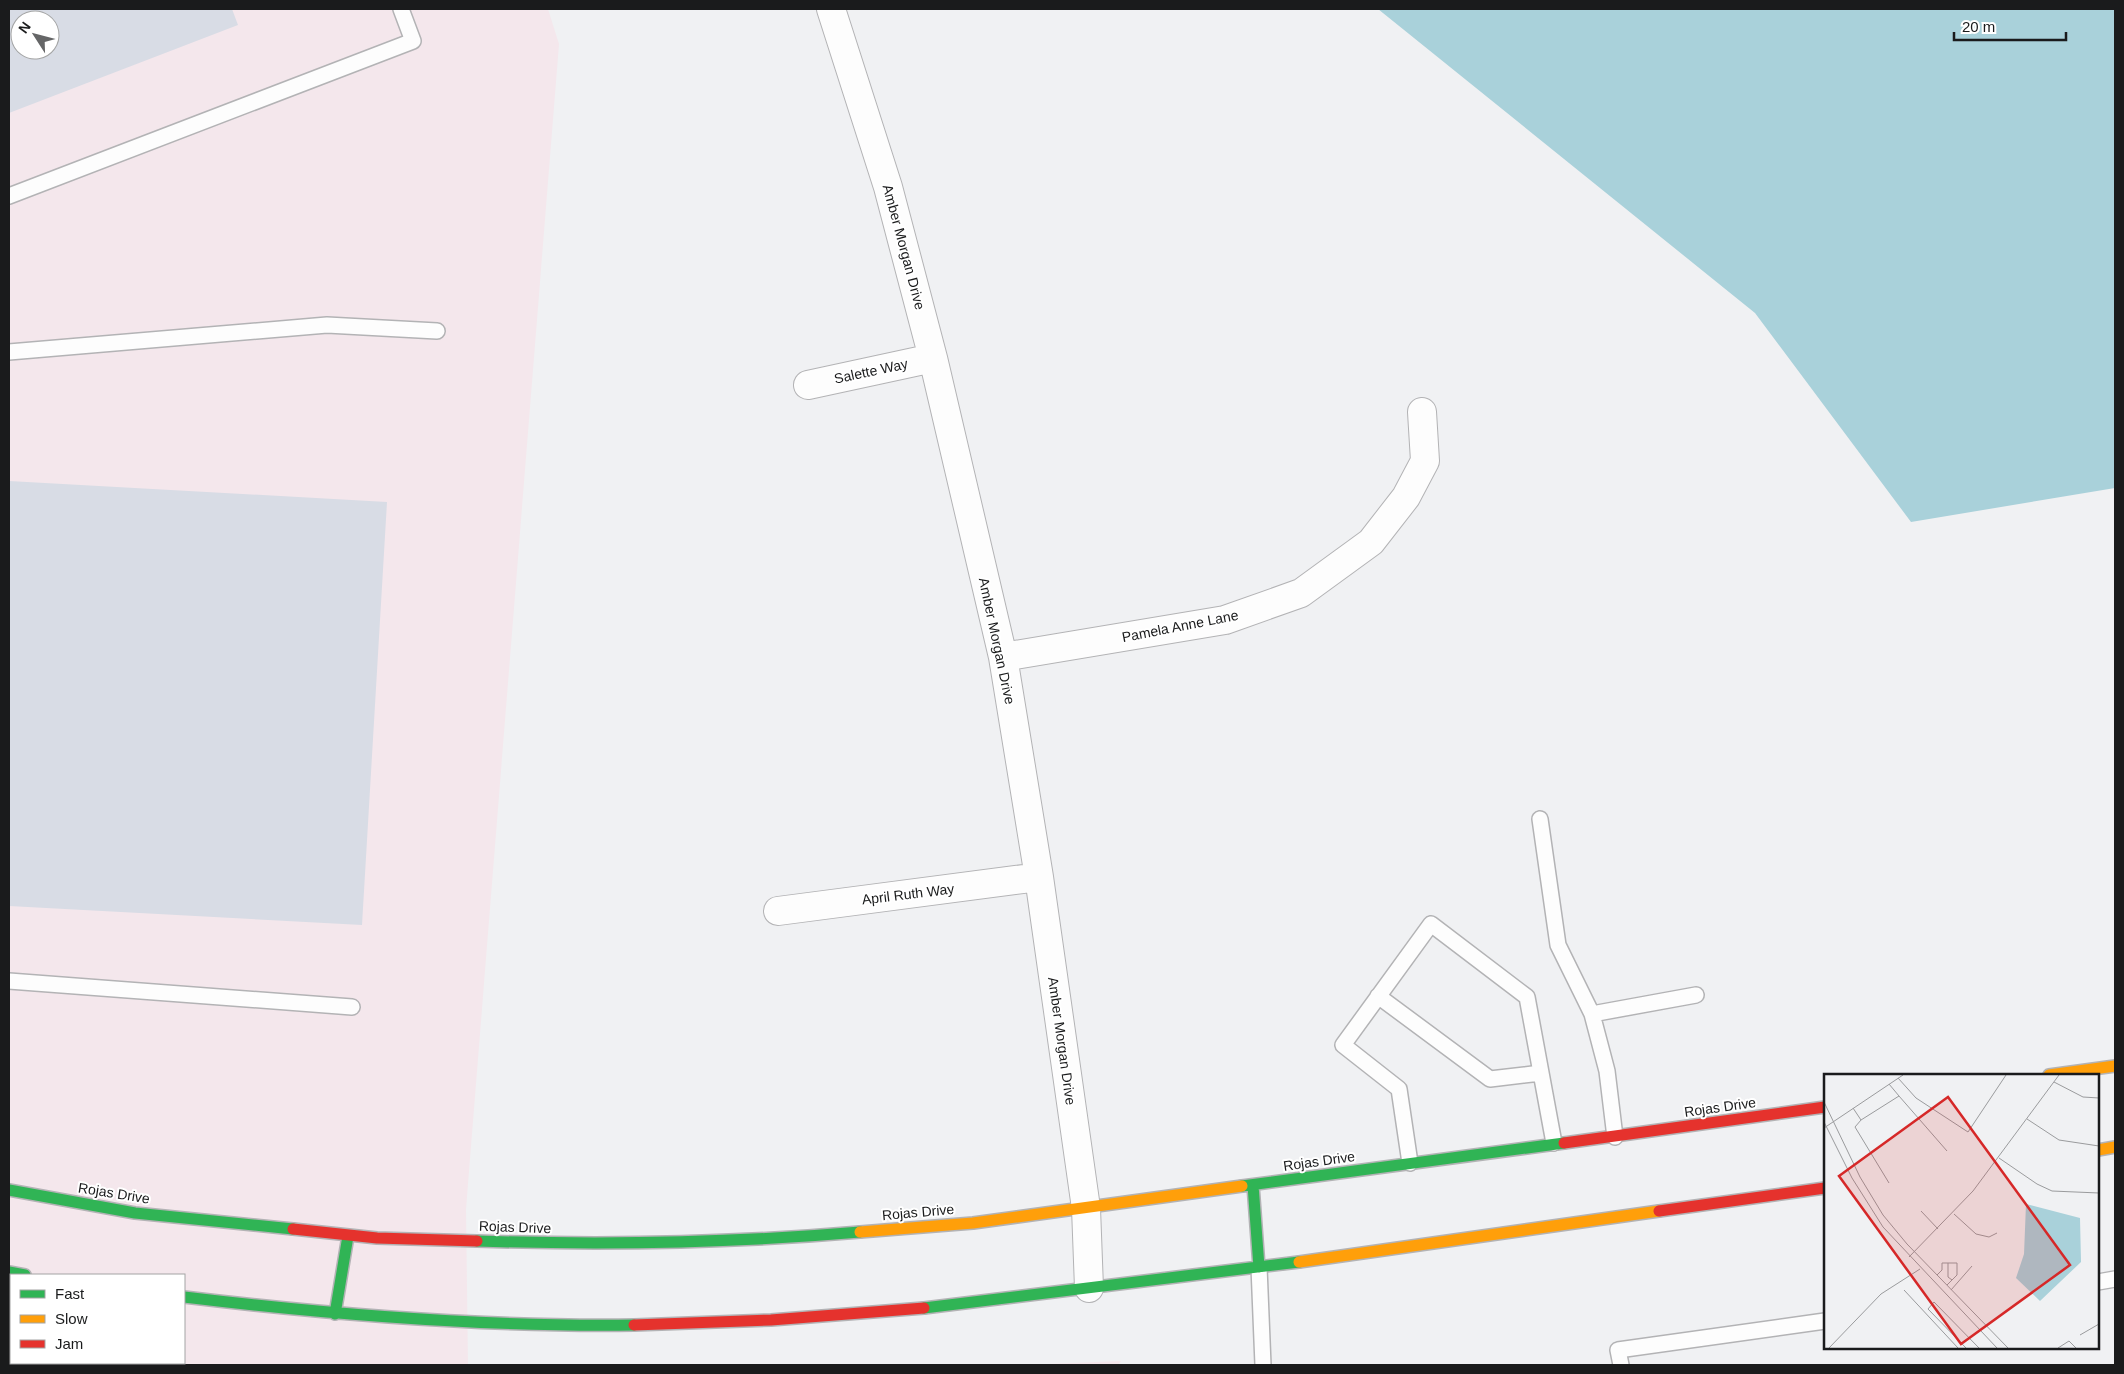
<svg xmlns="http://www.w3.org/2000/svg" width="2124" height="1374" viewBox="0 0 2124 1374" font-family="Helvetica,sans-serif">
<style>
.industrial{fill:#f4e7ec;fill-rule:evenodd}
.water{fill:#a9d1da}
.building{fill:#d8dce5;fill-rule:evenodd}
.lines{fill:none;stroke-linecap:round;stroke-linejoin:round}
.lane-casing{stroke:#b3b3b5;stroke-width:18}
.street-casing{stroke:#b3b3b5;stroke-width:30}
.fast-casing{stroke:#b3b3b5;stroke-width:14}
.slow-casing{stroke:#b3b3b5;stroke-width:14}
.jam-casing{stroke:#b3b3b5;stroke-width:14}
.lane{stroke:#fdfdfd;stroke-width:15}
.street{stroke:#fdfdfd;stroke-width:28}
.fast{stroke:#30b455;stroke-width:11}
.slow{stroke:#ff9f0a;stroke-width:11}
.jam{stroke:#e5322d;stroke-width:11}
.labels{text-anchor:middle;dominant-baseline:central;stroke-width:4;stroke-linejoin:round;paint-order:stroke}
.street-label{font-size:14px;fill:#1a1b1c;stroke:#fff}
.inset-road{fill:none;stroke:#9a9b9d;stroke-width:1}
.view{fill:#d62828;fill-opacity:0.15;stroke:#d62828;stroke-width:2.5}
.inset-edge{fill:none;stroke:#1a1b1c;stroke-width:2.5}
</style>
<rect width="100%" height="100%" fill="#f0f1f3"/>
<path class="industrial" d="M9,9H548L559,44L466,1209L468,1365H9ZM20,20H50V50H20ZM11,1275H184V1363H11Z
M1121,1361L1118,1365H1023Z"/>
<path class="water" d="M1378,9H2115V488L1911,522L1755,313Z"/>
<path class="building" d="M9,9H232L238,25L9,113ZM20,20H50V50H20Z
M9,481L387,502L362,925L9,906Z"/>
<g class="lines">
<g class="lane-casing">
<path id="lane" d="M9,196L413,41L401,9
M9,352L327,325L437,331
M1540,819L1558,945L1592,1014L1607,1071L1615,1137
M9,981L352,1007
M1378,996L1490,1079L1541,1073
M1592,1014L1696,995
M1410,1163L1399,1089L1343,1045L1431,924L1527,997L1554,1143
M1259,1267L1263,1365
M2098,1282L2115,1279
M1621,1365L1618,1350L1825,1321"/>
</g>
<g class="street-casing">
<path id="street" d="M831,9L888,187L933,358L1003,657L1039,877L1086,1208L1089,1288
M808,385L933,358
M1003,657L1225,620L1301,593L1371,542L1406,497L1425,461L1422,412
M778,911L1039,877"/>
</g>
<g class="fast-casing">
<path id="fast" d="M1253,1185L1259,1267
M1242,1186L1564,1143
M9,1190L135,1213L293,1229
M477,1241C605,1245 733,1243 860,1232
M9,1272L25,1275
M184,1297C334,1315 483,1327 634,1325
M924,1308L1299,1262
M335,1314L348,1236"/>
</g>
<g class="slow-casing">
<path id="slow" d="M2049,1075L2115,1066
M2098,1150L2115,1147
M860,1232L973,1223L1242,1186
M1299,1262L1659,1211"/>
</g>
<g class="jam-casing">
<path id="jam" d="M1564,1143L1825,1107
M1659,1211L1825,1188
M293,1229L377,1238L477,1241
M634,1325L771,1320L924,1308"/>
</g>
<use href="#lane" class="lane"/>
<use href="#street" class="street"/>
<use href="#fast" class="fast"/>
<use href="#slow" class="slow"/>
<use href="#jam" class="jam"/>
</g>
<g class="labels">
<g class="street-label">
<text transform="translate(904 247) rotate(75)">Amber Morgan Drive</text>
<text transform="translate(871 371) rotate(-12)">Salette Way</text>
<text transform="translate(1180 626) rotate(-11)">Pamela Anne Lane</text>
<text transform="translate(997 641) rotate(78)">Amber Morgan Drive</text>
<text transform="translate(908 894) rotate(-7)">April Ruth Way</text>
<text transform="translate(1062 1041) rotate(82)">Amber Morgan Drive</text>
<text transform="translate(1720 1107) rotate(-8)">Rojas Drive</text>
<text transform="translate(1319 1161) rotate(-8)">Rojas Drive</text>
<text transform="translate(114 1193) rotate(9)">Rojas Drive</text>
<text transform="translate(918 1212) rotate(-5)">Rojas Drive</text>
<text transform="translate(515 1227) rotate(2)">Rojas Drive</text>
</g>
</g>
<g transform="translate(1824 1074)">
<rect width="275" height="275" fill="#f0f1f3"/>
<path d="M202,130L256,144L257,188L216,227L192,204L200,180Z" fill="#a9d1da"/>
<path class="inset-road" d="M74,4L92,24L144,58L182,1M230,8L259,23L275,24M75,22L123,77M0,28L36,103L59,141L83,170L184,274M29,34L37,46L31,53L65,109M203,45L235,66L275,72M37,46L75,22L65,10M0,48L28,104L59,153L173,274M0,54L79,1M175,84L213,110L228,117L275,119M97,137L114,155M130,140L152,160L165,163L173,159M85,183L149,117L235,1M124,189V203L128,206M113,201L118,196V189H133V201L123,211M80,216L134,274M127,216L148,192M256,261L275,250M5,274L57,220L96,195M142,274L104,235L110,228L155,274M234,274L245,267L252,274"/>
<path class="view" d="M124,23L246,191L137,270L15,102Z"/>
<rect width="275" height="275" class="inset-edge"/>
</g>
<rect width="2124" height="1374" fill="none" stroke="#1a1b1c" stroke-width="20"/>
<rect x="10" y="1274" width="175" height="90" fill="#ffffff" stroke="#a3a4a4"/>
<rect x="20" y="1290" width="25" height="8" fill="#30b455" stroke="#a3a4a4"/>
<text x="55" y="1299" font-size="15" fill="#1a1b1c">Fast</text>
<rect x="20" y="1315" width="25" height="8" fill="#ff9f0a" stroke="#a3a4a4"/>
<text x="55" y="1324" font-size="15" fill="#1a1b1c">Slow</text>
<rect x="20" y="1340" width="25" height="8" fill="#e5322d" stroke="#a3a4a4"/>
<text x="55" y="1349" font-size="15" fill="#1a1b1c">Jam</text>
<g transform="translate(35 35) rotate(306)"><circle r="24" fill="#ffffff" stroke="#a3a4a4"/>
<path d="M0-4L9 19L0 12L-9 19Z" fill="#656667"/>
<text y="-8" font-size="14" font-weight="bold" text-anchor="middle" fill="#1a1b1c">N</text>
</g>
<path d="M1954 32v8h112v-8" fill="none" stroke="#1a1b1c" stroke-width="2.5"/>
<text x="1962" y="32" font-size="15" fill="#1a1b1c" stroke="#ffffff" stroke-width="4" paint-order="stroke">20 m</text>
</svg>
